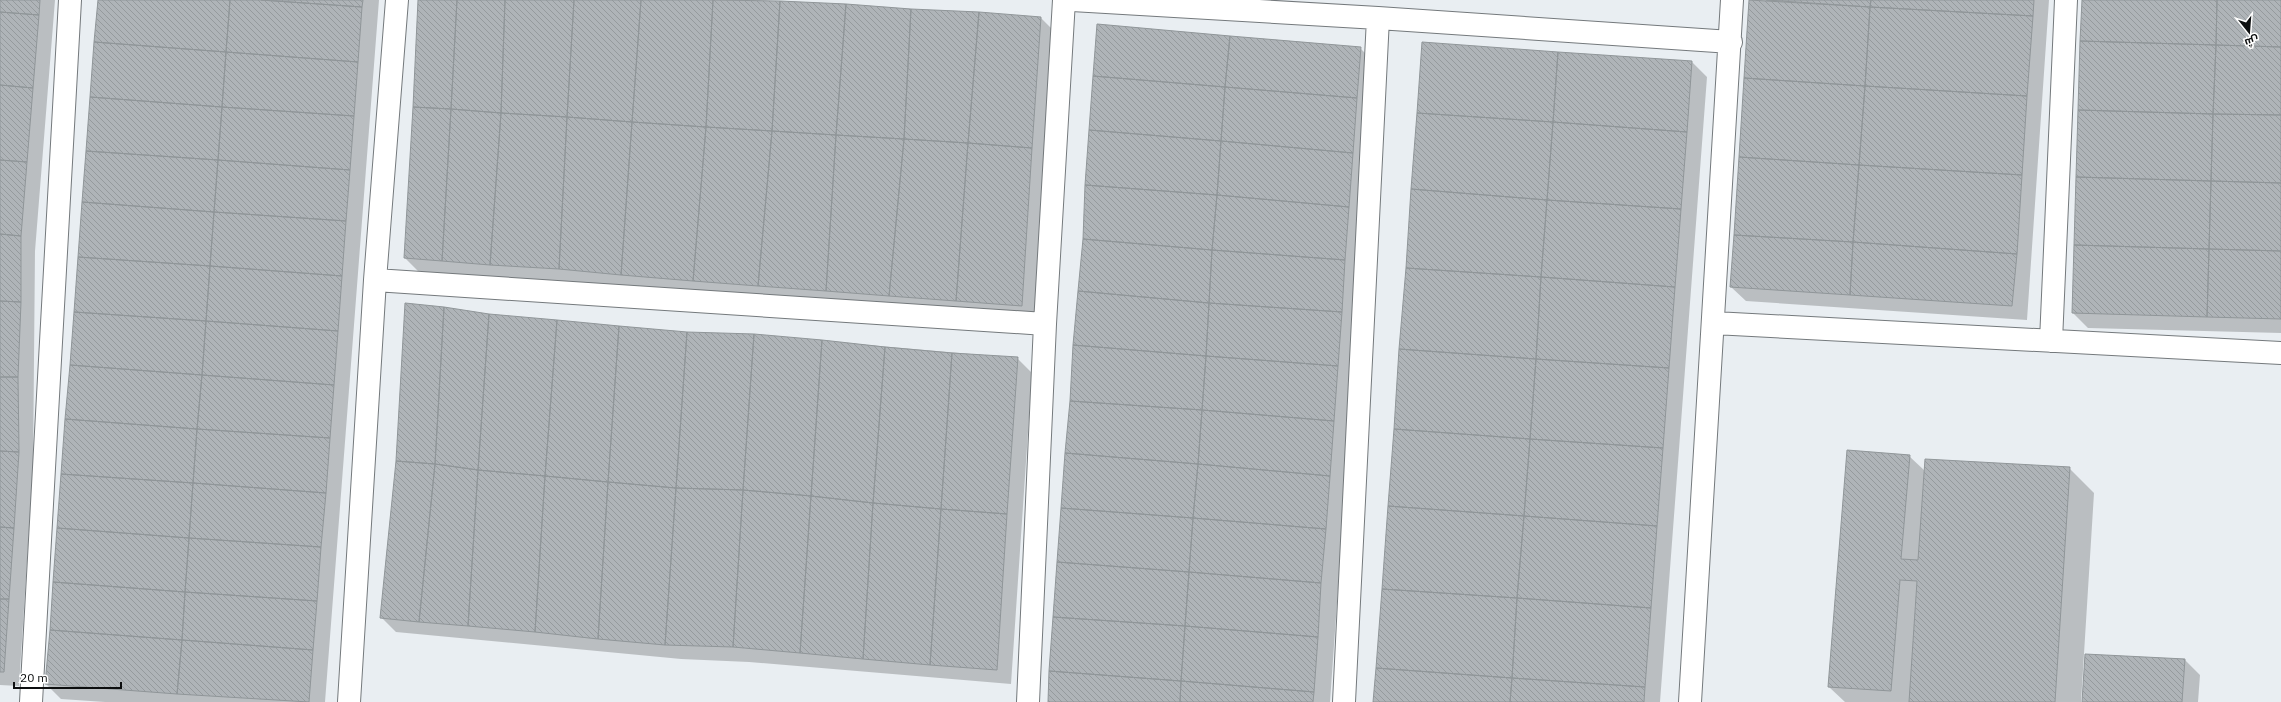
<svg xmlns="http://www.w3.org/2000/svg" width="2281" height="702" viewBox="0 0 2281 702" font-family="'IBM Plex Sans',Cairo,sans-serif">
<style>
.shadow{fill:#0003}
.building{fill:url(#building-back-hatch);stroke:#909699}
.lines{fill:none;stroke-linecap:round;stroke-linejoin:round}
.street-casing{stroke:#74797c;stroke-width:24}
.street{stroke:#fff;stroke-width:22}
</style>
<defs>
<pattern id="building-back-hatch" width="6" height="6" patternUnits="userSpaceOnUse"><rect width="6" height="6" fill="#afb4b8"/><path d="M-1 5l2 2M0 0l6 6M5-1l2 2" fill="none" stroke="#959a9d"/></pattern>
</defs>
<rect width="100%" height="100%" fill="#e9eef2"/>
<path class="shadow" d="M0,0H55L35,251L33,468L19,686L0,685Z
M98,0H379L325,702H105L61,699L46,684Z
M419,0H752L1041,18L1056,33L1037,320L420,273L405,258Z
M1750,0H2049L2027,320L1746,301L1731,287Z
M2083,0H2281V333L2088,328L2073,313Z
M1360,48L1375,63L1330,702H1049L1084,239Z
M1692,62L1707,77L1660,702H1374Z
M489,315L687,333L754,335L1017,358L1032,373L1011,684L749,662L681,659L396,632L381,617Z
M1909,456L1925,471L2069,468L2094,493L2081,702H1845L1829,687Z
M2185,660L2200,675L2198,702H2083Z"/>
<path class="building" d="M0,0H40L39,15L0,12Z
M98,0H230L226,52L94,42Z
M230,0H261L362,7L358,62L226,52Z
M261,0H363L362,7Z
M418,0H457L451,109L413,107Z
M457,0H505L501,113L451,109Z
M505,0H574L567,117L501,113Z
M574,0H641L632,122L567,117Z
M641,0H713L706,127L632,122Z
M713,0L780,1L772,131L706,127Z
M1749,0L1870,7L1865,86L1744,78Z
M1766,0H1871L1870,7Z
M1871,0H2034L2033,16L1870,7Z
M2082,0H2217L2216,45L2080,41Z
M2217,0H2281V47L2216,45Z
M780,1L846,4L836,135L772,131Z
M846,4L911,9L904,139L836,135Z
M1870,7L2033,16L2027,96L1865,86Z
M911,9L979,12L968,143L904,139Z
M0,12L39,15L33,88L0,85Z
M979,12L1041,17L1032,148L968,143Z
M1097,24L1230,36L1225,87L1093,76Z
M1230,36L1361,47L1357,98L1225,87Z
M2080,41L2216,45L2213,114L2078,110Z
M94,42L226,52L222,107L90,97Z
M1422,42L1558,52L1553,122L1417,113Z
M2216,45L2281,47V115L2213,114Z
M226,52L358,62L354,116L222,107Z
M1558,52L1692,61L1687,132L1553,122Z
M1093,76L1225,87L1221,141L1089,130Z
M1744,78L1865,86L1859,165L1739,157Z
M0,85L33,88L27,162L0,160Z
M1865,86L2027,96L2022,175L1859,165Z
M1225,87L1357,98L1353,153L1221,141Z
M90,97L222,107L218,160L86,151Z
M222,107L354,116L350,170L218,160Z
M413,107L451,109L442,261L404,258Z
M451,109L501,113L490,265L442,261Z
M2078,110L2213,114L2211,181L2076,177Z
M501,113L567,117L559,269L490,265Z
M1417,113L1553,122L1547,200L1411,189Z
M2213,114L2281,115V183L2211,181Z
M567,117L632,122L621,275L559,269Z
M632,122L706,127L693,281L621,275Z
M1553,122L1687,132L1681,209L1547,200Z
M706,127L772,131L758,286L693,281Z
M1089,130L1221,141L1217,195L1085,185Z
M772,131L836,135L826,291L758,286Z
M836,135L904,139L889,296L826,291Z
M904,139L968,143L956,301L889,296Z
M1221,141L1353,153L1349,207L1217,195Z
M968,143L1032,148L1022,306L956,301Z
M86,151L218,160L214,212L82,202Z
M1739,157L1859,165L1853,242L1734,235Z
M0,160L27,162L21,236L0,234Z
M218,160L350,170L346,221L214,212Z
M1859,165L2022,175L2017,254L1853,242Z
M2076,177L2211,181L2209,249L2074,245Z
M2211,181L2281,183V251L2209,249Z
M1085,185L1217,195L1212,250L1083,239Z
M1411,189L1547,200L1541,277L1406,268Z
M1217,195L1349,207L1345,260L1212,250Z
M1547,200L1681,209L1675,287L1541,277Z
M82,202L214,212L210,266L78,257Z
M214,212L346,221L342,276L210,266Z
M0,234L21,236V302L0,301Z
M1734,235L1853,242L1850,295L1730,287Z
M1083,239L1212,250L1209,303L1078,291Z
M1853,242L2017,254L2012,306L1850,295Z
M2074,245L2209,249L2207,317L2072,313Z
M2209,249L2281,251V319L2207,317Z
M1212,250L1345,260L1342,312L1209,303Z
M78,257L210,266L206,321L74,312Z
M210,266L342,276L338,331L206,321Z
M1406,268L1541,277L1536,359L1399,349Z
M1541,277L1675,287L1669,368L1536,359Z
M1078,291L1209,303L1206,356L1073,345Z
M0,301L21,302L18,377H0Z
M405,303L444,307L435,464L396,461Z
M1209,303L1342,312L1338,366L1206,356Z
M444,307L489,314L478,470L435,464Z
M74,312L206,321L202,375L70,365Z
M489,314L557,320L545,476L478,470Z
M557,320L619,326L608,482L545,476Z
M206,321L338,331L334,385L202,375Z
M619,326L687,332L676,488L608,482Z
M687,332L754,334L743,490L676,488Z
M754,334L822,340L811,496L743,490Z
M822,340L885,347L873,503L811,496Z
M1073,345L1206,356L1202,410L1070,401Z
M885,347L952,353L941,509L873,503Z
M1399,349L1536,359L1530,439L1394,429Z
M952,353L1018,357L1007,514L941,509Z
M1206,356L1338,366L1334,421L1202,410Z
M1536,359L1669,368L1663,448L1530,439Z
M70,365L202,375L197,429L65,419Z
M202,375L334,385L330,438L197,429Z
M0,377H18L19,452L0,451Z
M1070,401L1202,410L1198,464L1065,453Z
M1202,410L1334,421L1330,476L1198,464Z
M65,419L197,429L193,483L61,474Z
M197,429L330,438L326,493L193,483Z
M1394,429L1530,439L1524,516L1388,506Z
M1530,439L1663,448L1657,526L1524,516Z
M1847,450L1910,455L1901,559L1918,560L1925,459L2070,467L2055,702H1909L1917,581L1900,580L1891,691L1828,687Z
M0,451L19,452L14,528L0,527Z
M1065,453L1198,464L1193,518L1061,508Z
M396,461L435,464L419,622L380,618Z
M435,464L478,470L468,626L419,622Z
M1198,464L1330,476L1326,529L1193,518Z
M478,470L545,476L535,632L468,626Z
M61,474L193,483L189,538L57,528Z
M545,476L608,482L598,639L535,632Z
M608,482L676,488L665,645L598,639Z
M193,483L326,493L321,547L189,538Z
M676,488L743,490L733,647L665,645Z
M743,490L811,496L800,653L733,647Z
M811,496L873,503L863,659L800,653Z
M873,503L941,509L930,665L863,659Z
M1388,506L1524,516L1517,598L1382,589Z
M1061,508L1193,518L1189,572L1057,562Z
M941,509L1007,514L997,670L930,665Z
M1524,516L1657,526L1651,608L1517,598Z
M1193,518L1326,529L1321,583L1189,572Z
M0,527L14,528L9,599H0Z
M57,528L189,538L185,592L53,582Z
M189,538L321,547L317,601L185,592Z
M1057,562L1189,572L1185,626L1053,617Z
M1189,572L1321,583L1318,637L1185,626Z
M53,582L185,592L182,640L50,630Z
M1382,589L1517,598L1512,678L1376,668Z
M185,592L317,601L313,650L182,640Z
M1517,598L1651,608L1645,687L1512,678Z
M0,599H9L4,672H0Z
M1053,617L1185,626L1181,681L1049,671Z
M1185,626L1318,637L1314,692L1181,681Z
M50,630L182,640L177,694L45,684Z
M182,640L313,650L309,702L177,694Z
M2085,654L2185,659L2182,702H2082Z
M1376,668L1512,678L1510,702H1373Z
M1049,671L1181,681L1180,702H1048Z
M1512,678L1645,687L1644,702H1510Z
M1181,681L1314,692L1313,702H1180Z"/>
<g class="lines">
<g class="street-casing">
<path id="street" d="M1072,0L1378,18L1731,42
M375,280L1045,324
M1714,323L2281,353
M2051,341L2066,0
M31,702L70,0
M349,702L375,280L397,0
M1028,702L1045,324L1064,0
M1344,702L1378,18
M1690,702L1732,0"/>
</g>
<use href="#street" class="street"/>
</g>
<g transform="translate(2249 32) rotate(163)" stroke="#ffffff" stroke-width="3" paint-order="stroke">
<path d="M0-3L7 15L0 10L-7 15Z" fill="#0c0e0f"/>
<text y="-6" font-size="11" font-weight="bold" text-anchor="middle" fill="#0c0e0f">ش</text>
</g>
<path d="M14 682v6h107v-6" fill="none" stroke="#0c0e0f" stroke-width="2"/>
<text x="20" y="682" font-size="12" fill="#0c0e0f" stroke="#ffffff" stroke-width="3" paint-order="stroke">20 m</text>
</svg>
